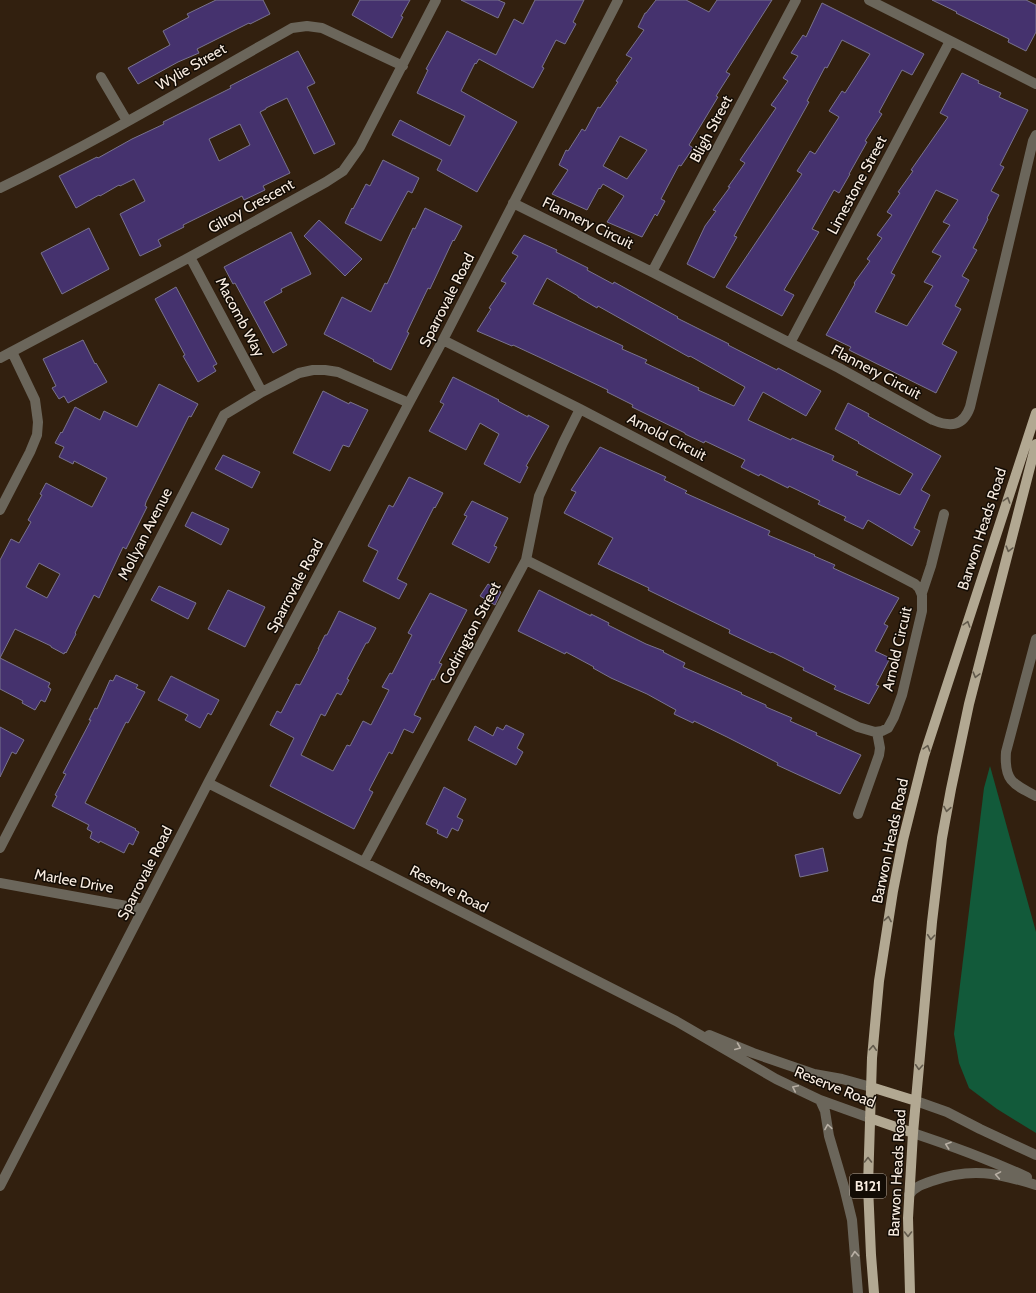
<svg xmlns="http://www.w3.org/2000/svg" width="1036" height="1293" viewBox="0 0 1036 1293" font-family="Cabin,sans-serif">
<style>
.green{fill:#125a3a}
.building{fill:#45326e;stroke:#79738d;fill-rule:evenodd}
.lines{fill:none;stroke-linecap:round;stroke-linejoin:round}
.minor{stroke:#6b665b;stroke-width:10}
.major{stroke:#b2a892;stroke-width:10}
.oneway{stroke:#625a4c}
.oneway2{stroke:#b9b0a5}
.labels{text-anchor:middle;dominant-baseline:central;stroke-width:3;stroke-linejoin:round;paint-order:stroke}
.shield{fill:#130c05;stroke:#b4aaa0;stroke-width:1}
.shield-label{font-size:14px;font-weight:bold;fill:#f9ede2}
.street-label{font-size:15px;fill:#f9ede2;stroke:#130c05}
</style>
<rect width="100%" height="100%" fill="#32200f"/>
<path class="green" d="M990,766L1036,932V1133L997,1109L969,1088L959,1063L954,1034L984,788Z"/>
<path class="building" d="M216,0H263L270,14L250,24L249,23L197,49L199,53L178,62L138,84L128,68L170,45L163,31L189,17L187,14Z
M360,0H410L401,16L403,17L392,38L352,15Z
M461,0H498L505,3L498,18Z
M535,0H584L573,22L576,24L565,44L556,40L542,67L544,68L533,88L479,59L476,64L475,63L461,91L517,122L477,192L437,170L442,160L392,135L400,120L450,146L465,116L417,93L428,70L426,69L447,31L496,55L514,19L523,24Z
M656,0H686L709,12L717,0H772L726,72L730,74L716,96L718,97L689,145L693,148L681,166L679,165L661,199L665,201L657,216L655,214L642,237L607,222L624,196L603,184L600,189L599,188L587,210L552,194L568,170L559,165L566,150L568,151L582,129L585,131L598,107L600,108L618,82L616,81L632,58L626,55L644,30L638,27L645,13H646ZM620,136L647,150L627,179L603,166Z
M932,0H1026L1036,5V32L1026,51L1008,42L1009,39L956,13L957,12Z
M822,3L924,54L912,75L902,70L879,112L882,114L865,141L867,142L849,174H850L839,193L834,190L812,229L819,232L784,290L794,295L782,316L726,287L802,174L797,171L810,151L815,154L839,117L829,111L842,91L845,93L870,54L842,40L827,68L825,67L807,101L809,102L734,236L737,237L714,278L687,264L705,226L716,211L713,210L730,187H728L745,163L740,160L776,108L771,105L788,81L783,78L798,56L791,53L803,35L806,37Z
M298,51L315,83L307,87L335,144L314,154L287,98L266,108V109L260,112L290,173L263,186L265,190L244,200L242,196L183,225L184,227L158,240L161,246L140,256L120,214L145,201L134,179L120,186L119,185L100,196L99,195L76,208L59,176L97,157L98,158L132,139L164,124L163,122L231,88L230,86ZM240,124L250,145L219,161L209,139Z
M962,73L979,81L978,83L1001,93L999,97L1028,110L1000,165L1004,167L991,191L999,195L987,218L988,219L973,248L977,250L962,276L969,280L955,306L961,309L942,344L957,352L936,393L849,350L851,347L826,335L855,284L854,283L870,261L867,259L882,238L877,235L892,215L887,212L900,193L898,192L913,171L911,170L948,117L940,113ZM936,190L958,200L943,222L950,225L932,252L941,256L924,282L933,286L907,326L875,312L895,275L891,273Z
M383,160L419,178L412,193L408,191L381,241L345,223L352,208L353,209L366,184L370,186Z
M425,208L462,226L454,241L453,240L430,289L428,288L407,332L409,333L391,370L373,361L374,360L324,334L342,297L371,312L385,283L387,284L413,228L415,229Z
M319,220L362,259L345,276L304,236Z
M89,228L109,269L62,294L41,253Z
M291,232L311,274L281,289L282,292L264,302L287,345L273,353L235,283L233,284L224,267Z
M524,235L557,250L556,252L588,268L587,270L613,284L614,282L678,317L677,318L729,344L728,345L777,370L778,368L821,391L806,416L763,392L748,420L791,440L792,438L834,456L832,460L858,472L856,475L900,495L913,474L858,443L859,442L835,429L848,403L869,414L868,416L941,456L921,490L930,495L914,528L920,531L912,546L868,520L863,529L844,520L846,517L818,504L820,501L789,486L788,488L760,474L759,476L741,467L745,460L705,441L704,443L685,434V433L632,407L633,405L607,392L608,390L541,358L513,345L512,346L477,331L491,309L489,308L506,283L501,281L518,256L512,253ZM547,278L578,296V297L597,308L598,306L689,357L690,356L745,387L734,406L698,390L699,388L645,363L647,360L622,349L623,346L533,304Z
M176,287L217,364L213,366L216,371L198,382L183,356L185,355L155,299Z
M83,340L95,364L96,363L107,382L68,403L64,396L59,399L52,388L56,386L43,359Z
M453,377L499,400L498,401L528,417V415L549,426L526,466L528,467L520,483L484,464L499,434L480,423L466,450L429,431L444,404L440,402Z
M159,384L198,404L191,417L189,416L146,502L145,506L147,507L126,549L123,547L99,598L94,595L75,633L76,634L66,653L65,652L64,654L51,647V646L15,629L0,658L50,683L48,687L51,689L45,702L41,700L35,710L22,703L23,701L0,689V560L11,539L19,543L31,522L28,520L42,495L40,494L46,483L92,507L107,478L74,461L73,464L59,457L64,447L55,443L61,432L62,433L75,407L100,420L104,411L137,427ZM39,563L60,574L47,598L26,587Z
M323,391L349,404L350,402L368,410L349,447L343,445L330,471L293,453Z
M600,447L666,477L664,480L687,491L685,493L770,531L768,535L815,555L814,556L835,565L833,568L899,598L884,624L888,626L875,651L890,658L876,685L879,686L869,704L834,689L836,686L803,670L804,668L772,652L771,653L729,633L730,630L648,590L649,588L598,564L613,538L564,513L576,492L571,490Z
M223,455L260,472L252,488L215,469Z
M409,477L443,493L435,508L434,507L397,579L407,584L399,599L363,581L378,551L368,546L389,505L393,507Z
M472,501L508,518L494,546L497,547L489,563L452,544L467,516L464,515Z
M192,512L229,529L221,545L185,526Z
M488,584L501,592L495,605L480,596Z
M159,586L196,603L188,619L151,600Z
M228,590L265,607L245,647L208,629Z
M539,590L591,616V614L609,623L608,625L646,644L664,651L663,652L685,663L683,667L742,693L741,694L766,705V707L792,718L790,721L817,733L816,735L861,755L840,794L777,765L778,763L727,737L694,721L693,723L674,714L676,710L647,694L611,678L593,668L594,667L566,652L565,654L518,631Z
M430,593L467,610L439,663L442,664L434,680L432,679L414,715L421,718L413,733L404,729L392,754L389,752L369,790L373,792L354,829L270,786L294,738L270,725L277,711L281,713L296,684L300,685L319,649H318L325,635H327L339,611L376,628L368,643H366L347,679L349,680L341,695L337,693L325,716L321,714L301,755L333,771L347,745L350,746L363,721L371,725L389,690L382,687L390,673L392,674L412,635L408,633Z
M116,675L138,685L136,688L145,692L128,723L126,722L85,803L136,829L135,830L139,832L133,845L129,843L124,853L100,841L99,843L90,838L92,832L87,829L89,825L52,806L57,796L55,795L66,774L63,773L91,720H89L95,708L97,709L110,680L113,681Z
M171,676L219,700L211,715L208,713L200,728L185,720L188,715L158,700Z
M506,725L524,734L517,748L523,752L516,765L468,740L475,726L493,736L497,727L503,730Z
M0,727L24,740L16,754L12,752L0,777Z
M444,787L466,799L457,817L463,820L458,831L452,828L447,838L437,833L438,830L426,824Z
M823,848L828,871L800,877L795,855Z"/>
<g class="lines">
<path class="minor" d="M869,0L1036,84
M101,77L127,121
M0,188C98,141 191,85 285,32L292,28L307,26L322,28L403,66
M513,203L652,272L790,343L839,368L933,420C950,427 963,427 970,407L1033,141L1036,135
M190,257L262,392
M652,272L796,0
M443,340L580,409L915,584L919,588L922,595V611L902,695L894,717L888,728L882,731L875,732L858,727L526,560
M790,343L950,41
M0,358L190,257L326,182L343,171L360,147L436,0
M0,510L30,452L37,435L38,422L35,400L12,352
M922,593L931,566L944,514
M1036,639L1006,752C1004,780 1012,784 1036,796
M208,783L676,1021L776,1079L820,1100L870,1118
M858,814L879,755L880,748L877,732
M0,848L224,415L262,392L299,373L313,370H325L338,372L409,403
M364,862L526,560L539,496L563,443L580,409
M0,883L143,909
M709,1035L753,1053L814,1074L842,1079L871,1087
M820,1100L825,1111L829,1136L844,1187L852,1220L858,1293
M916,1101L947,1112L980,1129L1036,1155
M913,1133C952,1146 990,1160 1027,1177
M0,1186L208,783L409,403L443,340L618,0
M909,1195C914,1187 923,1184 932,1181C971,1167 998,1173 1036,1185"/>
<path class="major" d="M871,1087L916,1101
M870,1118L913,1133
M874,1293L871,1255L868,1186L872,1058L879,981L893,891L903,840L924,756L1036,413
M910,1293L908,1218L913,1133L932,922L942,838L951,789L969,704L1036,444"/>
</g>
<defs><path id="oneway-chevron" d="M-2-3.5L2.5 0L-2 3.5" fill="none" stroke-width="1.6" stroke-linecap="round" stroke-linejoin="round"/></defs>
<g class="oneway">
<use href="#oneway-chevron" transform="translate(1007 500) rotate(-72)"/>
<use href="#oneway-chevron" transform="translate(1009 549) rotate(105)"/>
<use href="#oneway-chevron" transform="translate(967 624) rotate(-72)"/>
<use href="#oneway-chevron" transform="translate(976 675) rotate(105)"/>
<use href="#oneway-chevron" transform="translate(927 748) rotate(-73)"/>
<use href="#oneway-chevron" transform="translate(947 809) rotate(100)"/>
<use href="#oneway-chevron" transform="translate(888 919) rotate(-80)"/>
<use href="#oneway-chevron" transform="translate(931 937) rotate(95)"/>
<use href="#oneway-chevron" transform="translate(873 1048) rotate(-86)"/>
<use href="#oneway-chevron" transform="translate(919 1067) rotate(94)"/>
<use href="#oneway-chevron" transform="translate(868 1160) rotate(-90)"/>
<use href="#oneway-chevron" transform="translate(908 1234) rotate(90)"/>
</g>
<g class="oneway2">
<use href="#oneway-chevron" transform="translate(738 1047) rotate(22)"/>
<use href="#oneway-chevron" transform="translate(795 1088) rotate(-155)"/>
<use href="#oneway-chevron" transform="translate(828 1127) rotate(-99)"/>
<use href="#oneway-chevron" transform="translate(948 1145) rotate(-161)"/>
<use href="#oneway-chevron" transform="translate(998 1175) rotate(-170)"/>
<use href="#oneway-chevron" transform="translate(855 1254) rotate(-95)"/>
</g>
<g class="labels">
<rect class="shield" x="850" y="1174" width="36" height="24" rx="3"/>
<g class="shield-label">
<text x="868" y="1186">B121</text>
</g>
<g class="street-label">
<text transform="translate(191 67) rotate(-30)">Wylie Street</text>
<text transform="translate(711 129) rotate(-62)">Bligh Street</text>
<text transform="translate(857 185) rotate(-62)">Limestone Street</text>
<text transform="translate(251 206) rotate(-29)">Gilroy Crescent</text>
<text transform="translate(588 223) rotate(26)">Flannery Circuit</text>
<text transform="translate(447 300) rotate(-63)">Sparrovale Road</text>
<text transform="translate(240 317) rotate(62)">Macomb Way</text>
<text transform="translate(876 372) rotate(28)">Flannery Circuit</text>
<text transform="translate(667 437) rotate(27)">Arnold Circuit</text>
<text transform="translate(982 529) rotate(-72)">Barwon Heads Road</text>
<text transform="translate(145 534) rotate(-63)">Mollyan Avenue</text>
<text transform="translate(295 586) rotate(-62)">Sparrovale Road</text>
<text transform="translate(470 633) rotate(-62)">Codrington Street</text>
<text transform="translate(897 649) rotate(-77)">Arnold Circuit</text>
<text transform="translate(890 841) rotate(-78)">Barwon Heads Road</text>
<text transform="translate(145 873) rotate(-63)">Sparrovale Road</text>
<text transform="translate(74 881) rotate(10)">Marlee Drive</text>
<text transform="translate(449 889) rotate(27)">Reserve Road</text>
<text transform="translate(835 1087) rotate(22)">Reserve Road</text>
<text transform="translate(897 1173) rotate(-87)">Barwon Heads Road</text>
</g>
</g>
</svg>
